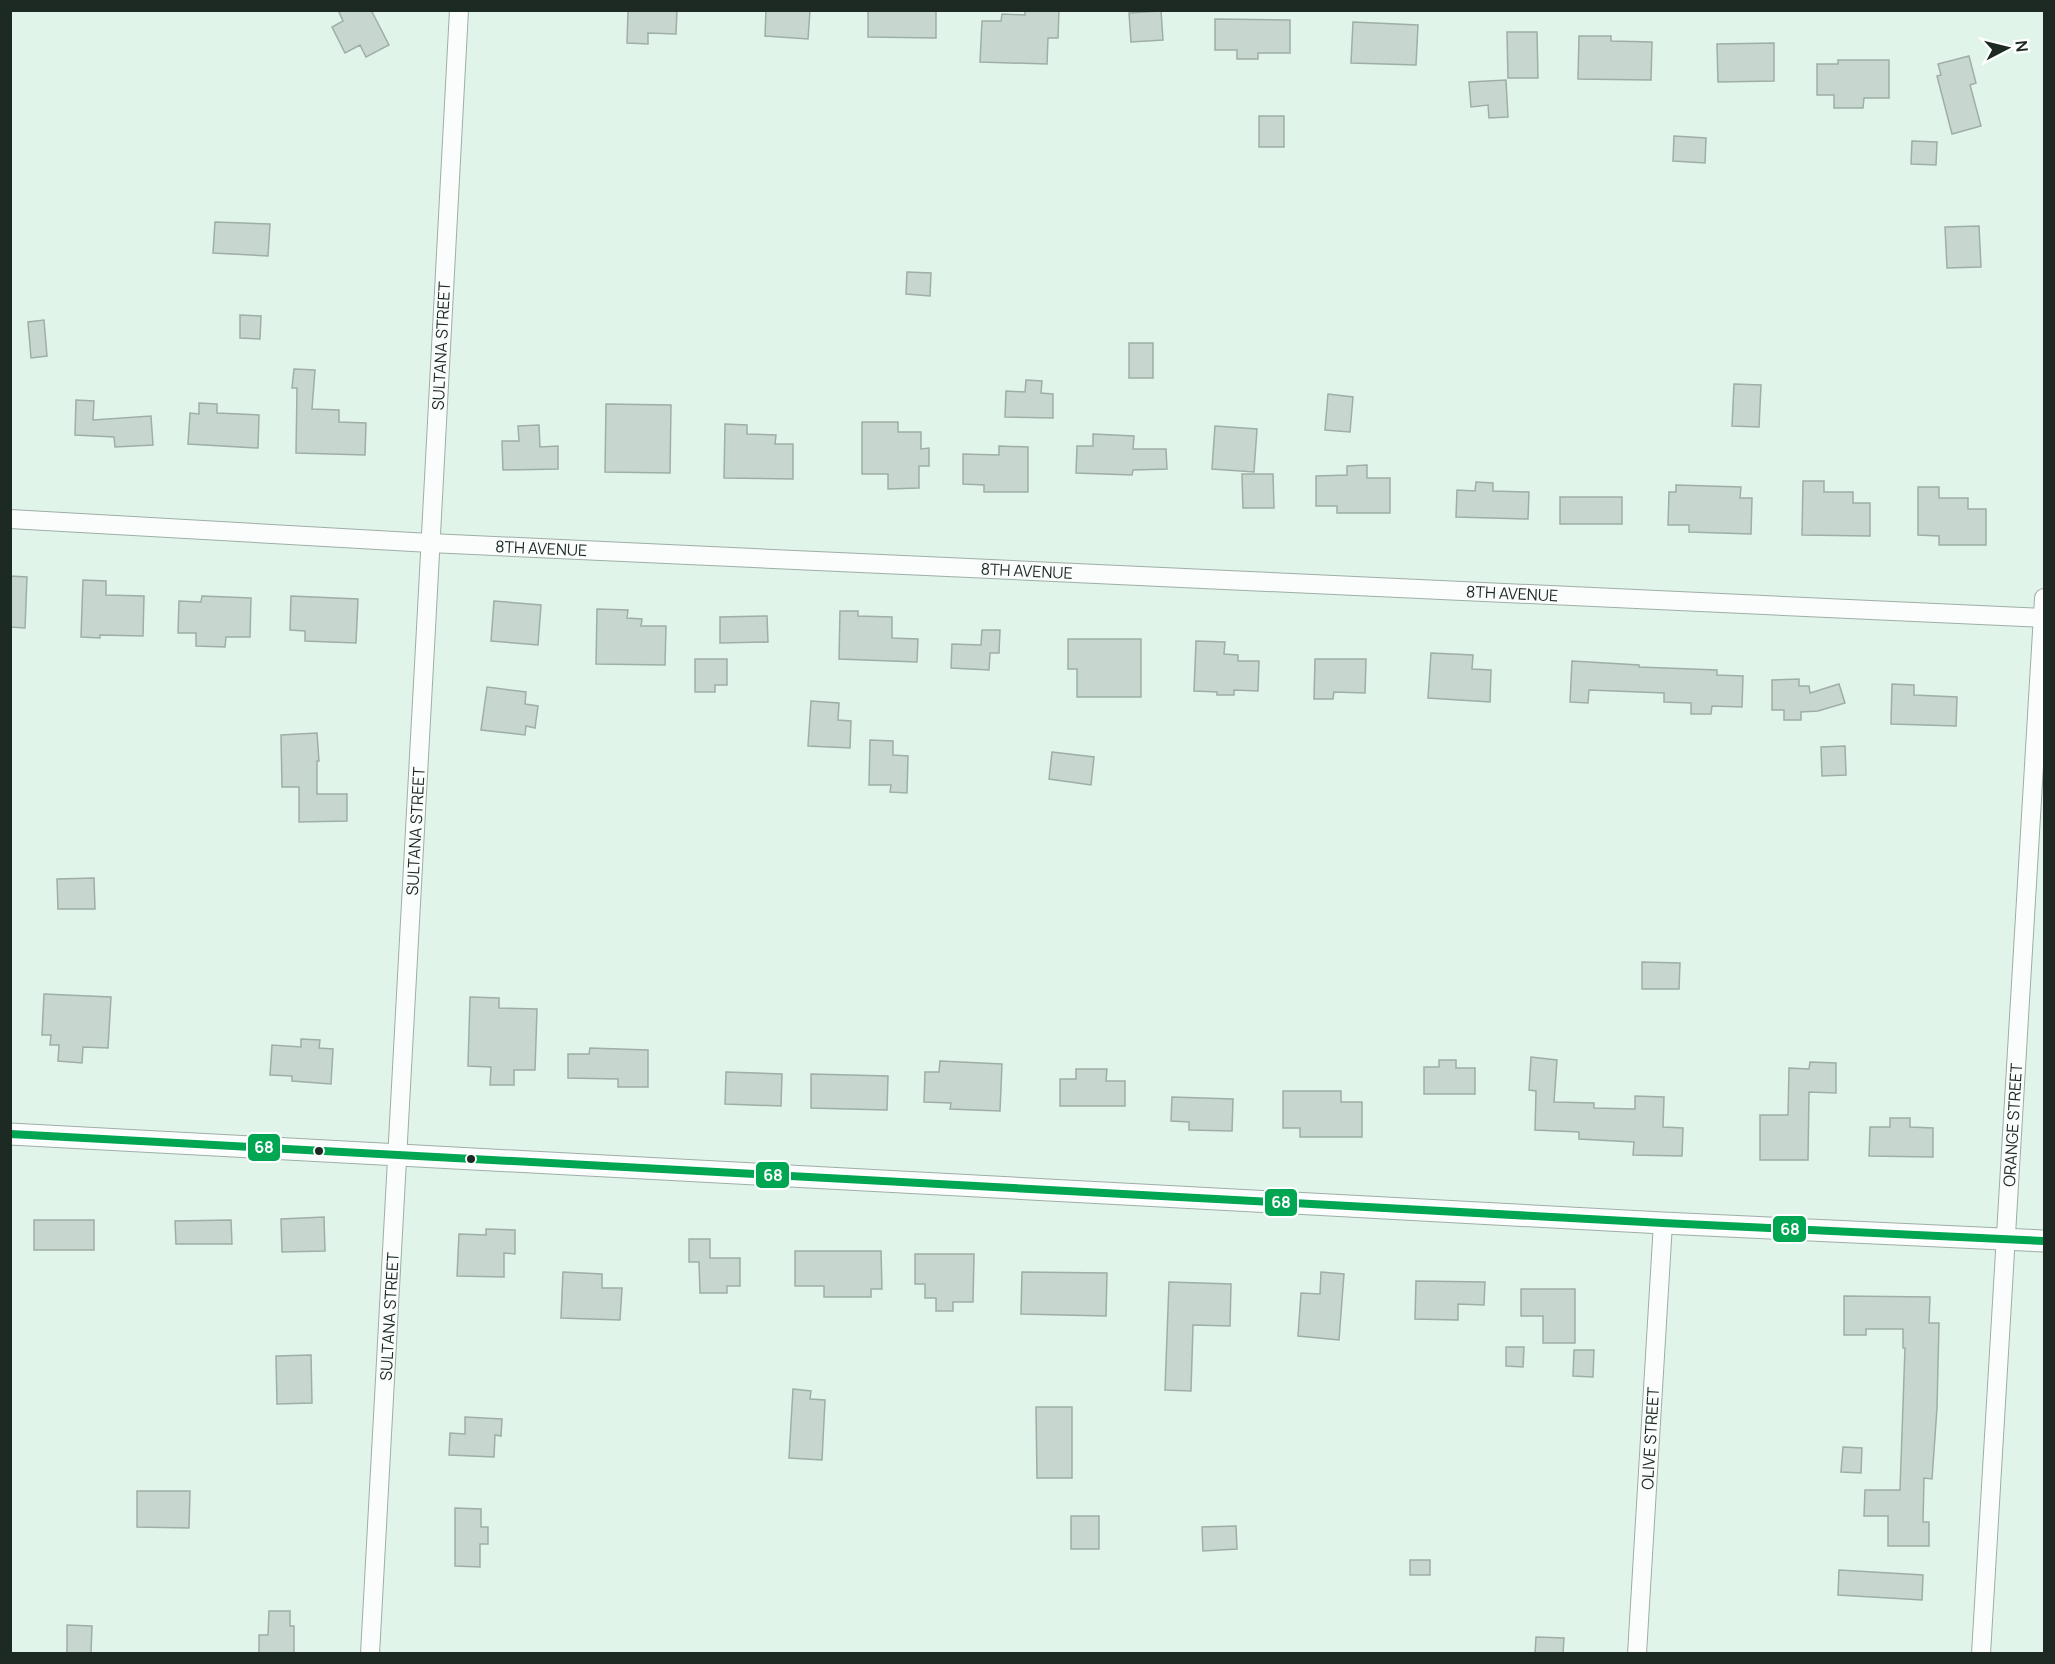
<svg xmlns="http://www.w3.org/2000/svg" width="2055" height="1664" viewBox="0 0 2055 1664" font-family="Manrope,sans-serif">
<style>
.building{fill:#c7d7cf;stroke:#9faea7;stroke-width:1.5}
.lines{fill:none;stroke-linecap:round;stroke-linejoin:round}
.minor-casing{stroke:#9eaea6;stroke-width:20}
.tertiary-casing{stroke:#9eaea6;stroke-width:23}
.minor{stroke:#fafdfc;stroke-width:18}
.tertiary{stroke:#fafdfc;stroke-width:21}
.bus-1-casing{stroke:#fff;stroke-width:12}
.bus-1{stroke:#00a651;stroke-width:8}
.bus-dot{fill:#1d2a24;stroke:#fff;stroke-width:2}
.labels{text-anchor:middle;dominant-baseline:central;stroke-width:4.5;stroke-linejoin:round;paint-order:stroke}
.street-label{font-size:16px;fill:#1d2a24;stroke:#fff}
.line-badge{stroke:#fff;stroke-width:2}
.badge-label{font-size:16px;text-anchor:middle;font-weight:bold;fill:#fff}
</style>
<rect width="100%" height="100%" fill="#e0f4ea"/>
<path class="building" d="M338,10H371L389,45L366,57L360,45L345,53L332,27L343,21Z
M628,10H677L676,34L648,33V44L627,43Z
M766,10H810L808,39L765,36Z
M868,10H936V38L868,37Z
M1025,10H1059L1058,38H1048L1047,64L980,62L982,21H1001L1002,14L1025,15Z
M1161,11L1163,40L1131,42L1129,13Z
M1215,19L1290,20V53H1258V59H1237V50H1215Z
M1353,22L1418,25L1416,65L1351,63Z
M1507,32H1537L1538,78H1508Z
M1579,36H1611V41L1652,42L1651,80L1578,79Z
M1774,43V81L1718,82L1717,44Z
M1969,56L1976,83L1970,85L1981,126L1952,134L1937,76L1941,75L1938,64Z
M1838,60H1889V98H1864L1863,108H1834V95H1817V64H1838Z
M1506,80L1508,117L1489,118L1488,105L1471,107L1469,82Z
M1259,116H1284V147H1259Z
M1674,136L1706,138L1705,163L1673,161Z
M1912,141L1937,142L1936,165L1911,164Z
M215,222L270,224L268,256L213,253Z
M1979,226L1981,267L1947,268L1945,227Z
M907,272L931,273L930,296L906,294Z
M240,315L261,316L260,339L240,338Z
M44,320L47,356L31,358L28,322Z
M1129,343H1153V378H1129Z
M294,369L315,370L312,409L339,410V422L366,423L365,455L296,453L297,388H292Z
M1026,380L1042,381L1041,393L1053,394V418L1005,417L1006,391L1025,392Z
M1734,384L1761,385L1759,427L1732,426Z
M1328,394L1353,397L1350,432L1325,430Z
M76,400L94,401L93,420L151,416L153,445L115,447L114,437L75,435Z
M199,403L217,404V413L259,415L258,448L188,444L190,413L199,414Z
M606,404L671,405L670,473L605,472Z
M862,422H898V432H921V449L929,448V466H919V488L888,489V474H862Z
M725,424L747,425V434L776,435L775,444H793V479L724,478Z
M539,425L540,447L558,446V469L503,470L502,441H519L518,426Z
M1215,426L1257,429L1254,472L1212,469Z
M1093,434L1134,436L1133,449H1166L1167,469L1133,470L1132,475L1076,473L1077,446H1093Z
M999,446L1028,447V492H984V485L963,484V454L999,455Z
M1367,465V478H1390V513H1337V506H1316V476L1347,475V466Z
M1242,474H1273L1274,508H1243Z
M1803,481H1824V492H1853V503H1870V536L1802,535Z
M1476,482L1493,483V491L1529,492L1528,519L1456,517L1457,490L1475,491Z
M1676,485L1741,487L1740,498H1752L1751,534L1689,532V525H1668L1669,492H1676Z
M1918,487H1939V498H1968V509H1986V545H1939V536L1918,535Z
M1560,497H1622V524H1560Z
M10,576L27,577L25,628L10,627Z
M83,580L106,581V595L144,596L143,636L100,635V638L81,637Z
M202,596L251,598L250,637H226L225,647L196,646V633H178L179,601L201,602Z
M291,596L358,599L356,643L305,641V631L290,630Z
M494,601L541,605L538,645L491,641Z
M597,609L628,610L627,618L642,619L641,626H666L665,665L596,664Z
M840,611H858V616L892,617V638L918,639L917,662L839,659Z
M767,616L768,642L720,643V617Z
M982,630H1000L999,653H990L989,670L951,668L952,644L981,645Z
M1068,639H1141V697H1077V669H1068Z
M1196,641L1225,642L1224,654L1238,655V661H1259L1258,691L1234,690V695H1217V692L1194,691Z
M1431,653L1473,655L1472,669L1491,670L1490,702L1428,698Z
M695,659H727V685H715V692H695Z
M1315,659H1366L1365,693L1334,692L1333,699H1314Z
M1572,661L1639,665V667L1717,670V675L1743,676L1742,707L1712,706L1711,714H1691V703L1664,702V693L1589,690L1588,703L1570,702Z
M1799,679V686H1809L1810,693L1839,684L1845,703L1818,711L1801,712V720H1784V710H1772V680Z
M1892,684L1914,685V695L1957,697L1956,726L1891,724Z
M487,687L526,692L525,704L538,706L535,728L526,726L525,735L481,730Z
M811,701L839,703L838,720L851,721L850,748L808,746Z
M317,733L319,761H317V794H347V821L299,822V787H282L281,735Z
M870,740L893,741V755L908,756L907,793L890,792L891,785H869Z
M1845,746L1846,775L1822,776L1821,747Z
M1052,752L1094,757L1091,785L1049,779Z
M94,878L95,909H58L57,879Z
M1642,962L1680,963L1679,989H1642Z
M44,994L111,997L108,1048L83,1047L82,1063L58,1061L59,1045H50L51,1035H42Z
M470,997L499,998V1008L537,1009L535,1070H514V1085H490L491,1067L468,1066Z
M301,1039L320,1040L319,1048L333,1049L331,1084L292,1081V1076L270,1075L272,1045L301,1047Z
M590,1048L648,1050V1087H618V1079L568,1078V1054H589Z
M1531,1057L1557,1060L1554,1102L1594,1103V1108L1635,1109V1096L1664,1097L1663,1127L1683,1128L1682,1156L1633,1155L1634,1142L1579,1139V1132L1535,1130L1536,1091L1529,1090Z
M1439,1060H1456V1068H1475V1094H1424V1067H1439Z
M940,1061L1002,1064L1000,1111L950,1109L951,1103L924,1102L925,1072H939Z
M1810,1062L1836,1063V1093L1809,1092L1808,1160H1760V1115H1788L1789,1068L1809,1069Z
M1076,1069H1107L1106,1081H1125V1106H1060V1079H1076Z
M726,1072L782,1074L781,1106L725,1104Z
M811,1074L888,1076L887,1110L811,1108Z
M1283,1091H1341V1102H1362V1137H1300V1128H1283Z
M1172,1097L1233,1099L1232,1131L1189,1130V1122L1171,1121Z
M1890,1118H1910V1127L1933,1128V1157L1869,1156L1870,1127H1890Z
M324,1217L325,1251L282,1252L281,1219Z
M34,1220H94V1250H34Z
M231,1220L232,1244H176L175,1221Z
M486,1229L515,1230V1254L504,1253V1277L457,1276L459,1234L486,1235Z
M689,1239H710V1258H740V1286H727V1293H700L699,1262H689Z
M795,1251H881L882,1289H871V1297H824V1286H795Z
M915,1254H974L973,1302H953V1311H936V1298H925V1284H915Z
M563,1272L602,1274V1288H622L620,1320L561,1318Z
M1022,1272L1107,1273L1106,1316L1021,1314Z
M1321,1272L1344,1274L1339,1340L1298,1336L1301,1293L1320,1294Z
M1416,1281L1485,1282L1484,1305L1458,1304V1320L1415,1319Z
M1169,1282L1231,1284L1230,1326L1193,1325L1191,1391L1165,1390Z
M1521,1289H1575V1343H1543V1316H1521Z
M1844,1296L1930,1297L1929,1323H1939L1937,1408L1932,1479L1924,1478L1923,1522H1929V1546H1888V1516H1864L1865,1490H1900L1905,1348H1903V1329H1866V1335H1844Z
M1506,1347H1524L1523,1367L1506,1366Z
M1574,1350H1594L1593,1377L1573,1376Z
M311,1355L312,1403L277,1404L276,1356Z
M793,1389L811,1391L810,1399L825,1400L822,1460L789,1458Z
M1036,1407H1072V1478H1037Z
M465,1417L502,1419L501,1436L495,1435L494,1457L449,1455L450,1433L465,1434Z
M1843,1447L1862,1448L1861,1473L1841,1472Z
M137,1491H190L189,1528L137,1527Z
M455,1508L481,1509V1527H488V1544H480V1567L455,1566Z
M1071,1516H1099V1549H1071Z
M1236,1526L1237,1549L1203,1551L1202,1527Z
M1410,1560H1430V1575H1410Z
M1839,1570L1923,1575L1922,1600L1838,1595Z
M269,1611H290V1626H294V1653H259V1635H268Z
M67,1625L92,1626L91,1653H67Z
M1536,1637L1564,1638L1563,1653H1535Z"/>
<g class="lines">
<g class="minor-casing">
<g id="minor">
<path id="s1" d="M10,519L430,543L2044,618"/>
<path id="s2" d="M370,1654C402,1106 429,558 459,10"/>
<path id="s3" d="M1637,1654L1663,1223"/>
<path id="s4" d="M1981,1654L2044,598"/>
</g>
</g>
<g class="tertiary-casing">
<path id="tertiary" d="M10,1134L1663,1223L2044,1241"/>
</g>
<use href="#minor" class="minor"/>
<use href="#tertiary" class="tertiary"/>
<g class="bus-1-casing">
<path id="bus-1" d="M10,1134L1663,1223L2044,1241"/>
</g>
<use href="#bus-1" class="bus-1"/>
</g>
<g class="bus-dot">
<circle cx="319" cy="1151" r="5"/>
<circle cx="471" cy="1159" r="5"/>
</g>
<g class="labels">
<g class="street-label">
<text stroke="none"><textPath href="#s2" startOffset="1310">SULTANA STREET</textPath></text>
<text stroke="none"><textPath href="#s1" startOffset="532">8TH AVENUE</textPath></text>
<text stroke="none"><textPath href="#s1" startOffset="1018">8TH AVENUE</textPath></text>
<text stroke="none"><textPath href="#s1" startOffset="1504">8TH AVENUE</textPath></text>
<text stroke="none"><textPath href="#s2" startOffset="824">SULTANA STREET</textPath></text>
<text stroke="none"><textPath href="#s4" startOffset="530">ORANGE STREET</textPath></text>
<text stroke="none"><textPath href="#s2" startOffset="338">SULTANA STREET</textPath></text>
<text stroke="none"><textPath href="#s3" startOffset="216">OLIVE STREET</textPath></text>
</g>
</g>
<g class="line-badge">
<rect x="247" y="1133" width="34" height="29" rx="6" fill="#00a651"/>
<rect x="755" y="1161" width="35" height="28" rx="6" fill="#00a651"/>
<rect x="1264" y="1188" width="34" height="29" rx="6" fill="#00a651"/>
<rect x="1772" y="1215" width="35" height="28" rx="6" fill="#00a651"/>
</g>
<g class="badge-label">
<text x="264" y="1153">68</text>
<text x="773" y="1181">68</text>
<text x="1281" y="1208">68</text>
<text x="1790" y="1235">68</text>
</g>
<rect width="2055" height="1664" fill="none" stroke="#1d2a24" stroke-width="24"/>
<g transform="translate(2007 48) rotate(83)" stroke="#ffffff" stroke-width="4.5" paint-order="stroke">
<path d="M0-4.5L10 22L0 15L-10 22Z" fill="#1d2a24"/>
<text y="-9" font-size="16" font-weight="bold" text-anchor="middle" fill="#1d2a24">N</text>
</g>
</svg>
